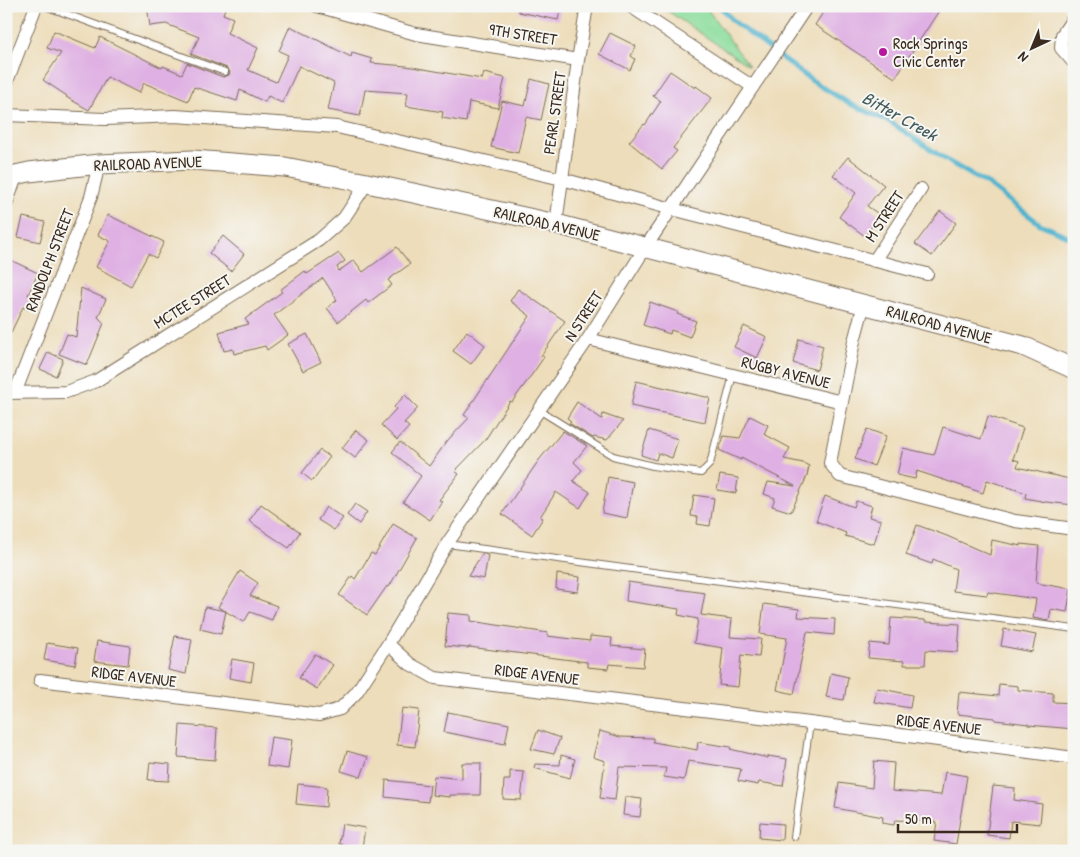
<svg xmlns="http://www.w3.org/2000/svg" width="1080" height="857" viewBox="0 0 1080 857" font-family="'Patrick Hand',sans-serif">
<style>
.green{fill:#8ddd9d;stroke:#64845e}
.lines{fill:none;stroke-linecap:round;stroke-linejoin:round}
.stream{stroke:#4eb2cd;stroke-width:5}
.building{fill:#dfb0e3}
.lane-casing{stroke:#796955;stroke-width:8}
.street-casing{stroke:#796955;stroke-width:14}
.secondary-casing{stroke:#796955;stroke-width:21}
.lane{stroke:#fff;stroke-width:6}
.street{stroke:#fff;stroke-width:12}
.secondary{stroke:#fff;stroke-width:19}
.poi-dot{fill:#b5179e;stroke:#f6f6f2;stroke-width:2}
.labels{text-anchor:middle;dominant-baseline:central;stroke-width:4;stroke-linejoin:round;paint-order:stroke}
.street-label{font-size:16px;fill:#3b2a1e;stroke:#f6f6f2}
.poi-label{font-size:16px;fill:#3b2a1e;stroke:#f6f6f2;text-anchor:start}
.water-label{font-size:18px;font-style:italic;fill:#425a5b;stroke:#f6f6f2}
</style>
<rect width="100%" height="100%" fill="#f6f6f2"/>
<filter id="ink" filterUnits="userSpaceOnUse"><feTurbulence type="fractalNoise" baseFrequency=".02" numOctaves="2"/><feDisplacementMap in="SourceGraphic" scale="10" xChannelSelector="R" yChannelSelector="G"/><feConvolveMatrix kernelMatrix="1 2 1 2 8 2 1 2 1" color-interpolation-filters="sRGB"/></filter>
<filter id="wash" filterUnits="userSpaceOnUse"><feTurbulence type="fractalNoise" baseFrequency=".0096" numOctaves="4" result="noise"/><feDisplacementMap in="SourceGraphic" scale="20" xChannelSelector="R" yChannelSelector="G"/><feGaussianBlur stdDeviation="1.12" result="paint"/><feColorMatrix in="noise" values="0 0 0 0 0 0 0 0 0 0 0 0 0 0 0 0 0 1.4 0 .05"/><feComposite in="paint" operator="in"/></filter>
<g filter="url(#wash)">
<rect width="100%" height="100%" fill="#edddba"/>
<path class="green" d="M660,6H705L749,66Z"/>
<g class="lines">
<path class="stream" d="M720,6L733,21L811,80L850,104L890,122L951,163L989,185L1040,224L1074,239"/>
</g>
<g id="blocks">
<path class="building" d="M147,6H226L223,14L233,18L227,33L258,48L248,70L276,82L288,55L279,51L290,26L351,57L352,53L372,59L371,63L406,66L482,79L484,73L505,78L498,108L469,102L466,122L442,118L443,112L406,106L408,93L365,90L360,116L328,110L334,83L299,66L282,103L268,96L265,102L240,90L237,101L194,87L188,101L144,83L139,93L107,77L89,110L66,97L67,96L43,80L61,53L47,48L54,31L95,48L100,37L162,68L163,66L182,74L187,63L223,77L229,75L230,72L227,68L191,54L199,37L166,24L150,26Z
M519,6H561L558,20L519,12Z
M827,6H942L895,78L815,25Z
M610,33L636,46L631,56L635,59L630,70L599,54Z
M670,71L695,88L696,86L712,98L673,148L677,151L662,169L629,142L644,124L645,125L661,101L653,96Z
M531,79L549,84L541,120L526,117L518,153L491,147L502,101L525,106Z
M848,157L884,185L867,206L880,215L865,236L839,217L856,193L833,175Z
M940,211L956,223L932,256L915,244Z
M108,215L164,242L156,258L148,254L131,286L96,267L110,241L98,235Z
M23,217L45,222L40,242L18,237Z
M223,236L244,254L231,271L209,253Z
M397,247L410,264L388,280L392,285L368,303L366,300L338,322L327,308L337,300L323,278L274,315L288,335L267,350L265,346L234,354L233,349L224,351L219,332L249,324L245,319L282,292L280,290L305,271L307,274L339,253L345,261L337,267L339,271L354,260L363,272Z
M6,258L38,273L28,295L34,298L29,310L23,307L6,343Z
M81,288L106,299L98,317L104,323L87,365L59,354L67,334L76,337Z
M518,289L565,321L541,356L544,357L533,373L512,402L510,401L485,440L455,471L459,474L439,500L442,502L430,520L403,502L421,476L392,452L400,442L429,466L448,440L469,418L464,415L530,316L510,301Z
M650,302L678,312L677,314L696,321L690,337L671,330L670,334L643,325Z
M744,326L767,337L757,358L734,347Z
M467,331L485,345L471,364L453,351Z
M307,334L321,362L303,371L288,344Z
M799,339L823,346L817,370L793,363Z
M48,352L63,359L56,376L40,369Z
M636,381L710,398L705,422L631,406Z
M405,395L418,408L404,423L409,427L397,440L381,425L396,409L394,407Z
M577,402L602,419L603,414L623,421L607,440L594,437L593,438L569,423L571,421L567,418Z
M750,416L768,425L764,434L790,448L784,459L803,463L809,466L807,476L791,512L772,506L775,498L764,494L768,482L795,486L741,458V460L719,450L724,436L740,438Z
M988,416L1023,428L1013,459L1019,461L1017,467L1074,480V505L1046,502L1025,498L1026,493L987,480L983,493L917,471L915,479L897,475L903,448L934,455L943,427L981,439Z
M867,429L886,436L874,466L855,459Z
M356,430L369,440L355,458L342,448Z
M649,430L678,439L672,458L658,453L656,460L641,455Z
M563,431L587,446L574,462L582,470L573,481L590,492L580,508L556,492L540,517L543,518L532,535L502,514L539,460Z
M320,450L330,457L312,481L302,473Z
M720,475L738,478L736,493L717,490Z
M608,477L633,482L627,518L602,513Z
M694,495L714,498L710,526L697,524L698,517L691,516Z
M825,496L854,507L856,501L872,506L869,517L881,520L874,544L845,536L846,533L816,521Z
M261,504L300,532L289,548L249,521Z
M355,504L367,512L359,524L347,515Z
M326,507L343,518L334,530L318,520Z
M393,524L417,538L389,587L387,586L367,615L339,595L352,576L355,579L371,553L375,555Z
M917,525L947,536L990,555L992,540L1021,546V544L1039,546L1036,583L1071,589L1067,612L1051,609L1049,621L1033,618L1036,599L988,592L987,595L953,591L956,569L933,559L932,564L906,555Z
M482,554L488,555L484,579L468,576Z
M240,571L258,583L250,596L277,606L272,620L250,612L244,622L218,607Z
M557,574L580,577L578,592L556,589Z
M628,582L705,593L701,615L732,619L730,637L761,639L759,657L741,655L738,687L719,685L723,648L694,643L698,619L678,615L679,609L626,601Z
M764,604L799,609L798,617L835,619L834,635L807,632L794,694L777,690L787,638L760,634Z
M205,607L226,611L221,634L200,629Z
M448,613L471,615V621L548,633L547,636L590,641V636L612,638L611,646L645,649L643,667L609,664L608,669L587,667V662L469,647L468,648L445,646Z
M891,618L925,620V622L960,624L958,652L926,650L925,665H904V661L868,658L870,643L889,645Z
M1004,629L1036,635L1032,652L1001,646Z
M175,636L192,639L186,674L168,670Z
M97,641L130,646L128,665L94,661Z
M47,643L78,648L75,665L44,660Z
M315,654L333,665L317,689L299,678Z
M232,659L254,663L251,682L229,678Z
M831,673L848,677L844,700L826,697Z
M999,684L1018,686V690L1053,693V702L1074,703V729L1028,725V724L995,720V718L957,714L959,692L998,696Z
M877,688L912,695L910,708L874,702Z
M402,708L419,710L415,747L397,745Z
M448,712L509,724L505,744L444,732Z
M180,725L217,728L215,760L178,757Z
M538,730L560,738L554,754L531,749Z
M600,731L620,737L653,738V742L697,750L698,742L731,747L730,749L768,758V756L787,759L783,786L759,782L758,785L738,781L741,769L688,761L684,780L664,777L666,768L619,767L615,800L600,798L605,761L593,757Z
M271,737L292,740L288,769L267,766Z
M347,751L368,757L361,777L341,771Z
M561,755L575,759L570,778L534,768L535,764L560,765Z
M874,761L894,763L892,791L941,795L945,772L967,776L956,844L934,841L937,822L895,820L894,825L882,823L883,817L835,808L839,783L872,788Z
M150,762L170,764L169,781L148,780Z
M462,763H481L480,795H450V797L432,795L434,776L462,779Z
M510,771L524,772L521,800L503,799L504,780H510Z
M386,780L430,785L428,802L385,797Z
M298,784L327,787L326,807L296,804Z
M993,786L1015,788L1014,800L1042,804L1040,824L1011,821L1009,838L987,835Z
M625,797L642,799L640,817L623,815Z
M760,822L783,824L782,840L759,838Z
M342,824L365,828L362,848L339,844Z"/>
</g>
</g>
<g filter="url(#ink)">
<use href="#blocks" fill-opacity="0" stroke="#796955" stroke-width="1"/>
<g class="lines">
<g class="lane-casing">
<path id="lane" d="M45,6L225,72
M6,214L19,177
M539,410L613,456L653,466L701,473L710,464L733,375
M447,544L1074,629
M794,837L810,723"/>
</g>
<g class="street-casing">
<path id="street" d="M317,6L416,34L578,60
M630,6L753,87
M1074,17L1062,35L1061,48L1074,63
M6,84L36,6
M6,115L105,119L175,116L337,127L562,179L672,209L927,274
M556,224L578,60L587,6
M874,261L921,189
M588,339L842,402L830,463L840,476L1015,521L1074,529
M6,393L66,392L96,381L319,240L344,218L367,183
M15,393L91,197L99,164
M842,402L854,341L864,304
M388,644L410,664L435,678L810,723L1074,758
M40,680L319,715L340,709L356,693L388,644L447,544L588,339L645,248L807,6"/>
</g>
<g class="secondary-casing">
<path id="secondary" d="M6,177L29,172L99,164L193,160L285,167L367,183L556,224L1023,346L1074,369"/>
</g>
<use href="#lane" class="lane"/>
<use href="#street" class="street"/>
<use href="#secondary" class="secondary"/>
</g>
</g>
<circle class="poi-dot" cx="883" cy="52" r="5"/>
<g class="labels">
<g class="street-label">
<text transform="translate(523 34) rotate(9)">9TH STREET</text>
<text transform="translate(554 113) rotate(-82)">PEARL STREET</text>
<text transform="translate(148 163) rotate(-2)">RAILROAD AVENUE</text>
<text transform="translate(884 216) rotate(-57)">M STREET</text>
<text transform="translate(547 223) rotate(13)">RAILROAD AVENUE</text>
<text transform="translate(49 260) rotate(-69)">RANDOLPH STREET</text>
<text transform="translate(192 301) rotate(-32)">MCTEE STREET</text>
<text transform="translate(583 316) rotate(-57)">N STREET</text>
<text transform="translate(939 324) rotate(15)">RAILROAD AVENUE</text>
<text transform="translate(786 372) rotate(14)">RUGBY AVENUE</text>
<text transform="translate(537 674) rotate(7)">RIDGE AVENUE</text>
<text transform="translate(134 676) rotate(7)">RIDGE AVENUE</text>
<text transform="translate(939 724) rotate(7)">RIDGE AVENUE</text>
</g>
<g class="poi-label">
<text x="893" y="43">Rock Springs<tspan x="893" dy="18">Civic Center</tspan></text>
</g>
<g class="water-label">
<text transform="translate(900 116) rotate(29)">Bitter Creek</text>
</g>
</g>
<rect width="1080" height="857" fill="none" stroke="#f6f6f2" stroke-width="25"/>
<g transform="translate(1032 48) rotate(224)" stroke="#f6f6f2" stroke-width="4" paint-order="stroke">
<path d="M0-4L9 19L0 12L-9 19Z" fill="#3b2a1e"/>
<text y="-8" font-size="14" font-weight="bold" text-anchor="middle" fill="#3b2a1e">N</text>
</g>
<path d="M898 824v8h119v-8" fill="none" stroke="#3b2a1e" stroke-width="2.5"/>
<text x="905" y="824" font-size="15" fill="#3b2a1e" stroke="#f6f6f2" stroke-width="4" paint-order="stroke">50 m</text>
</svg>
